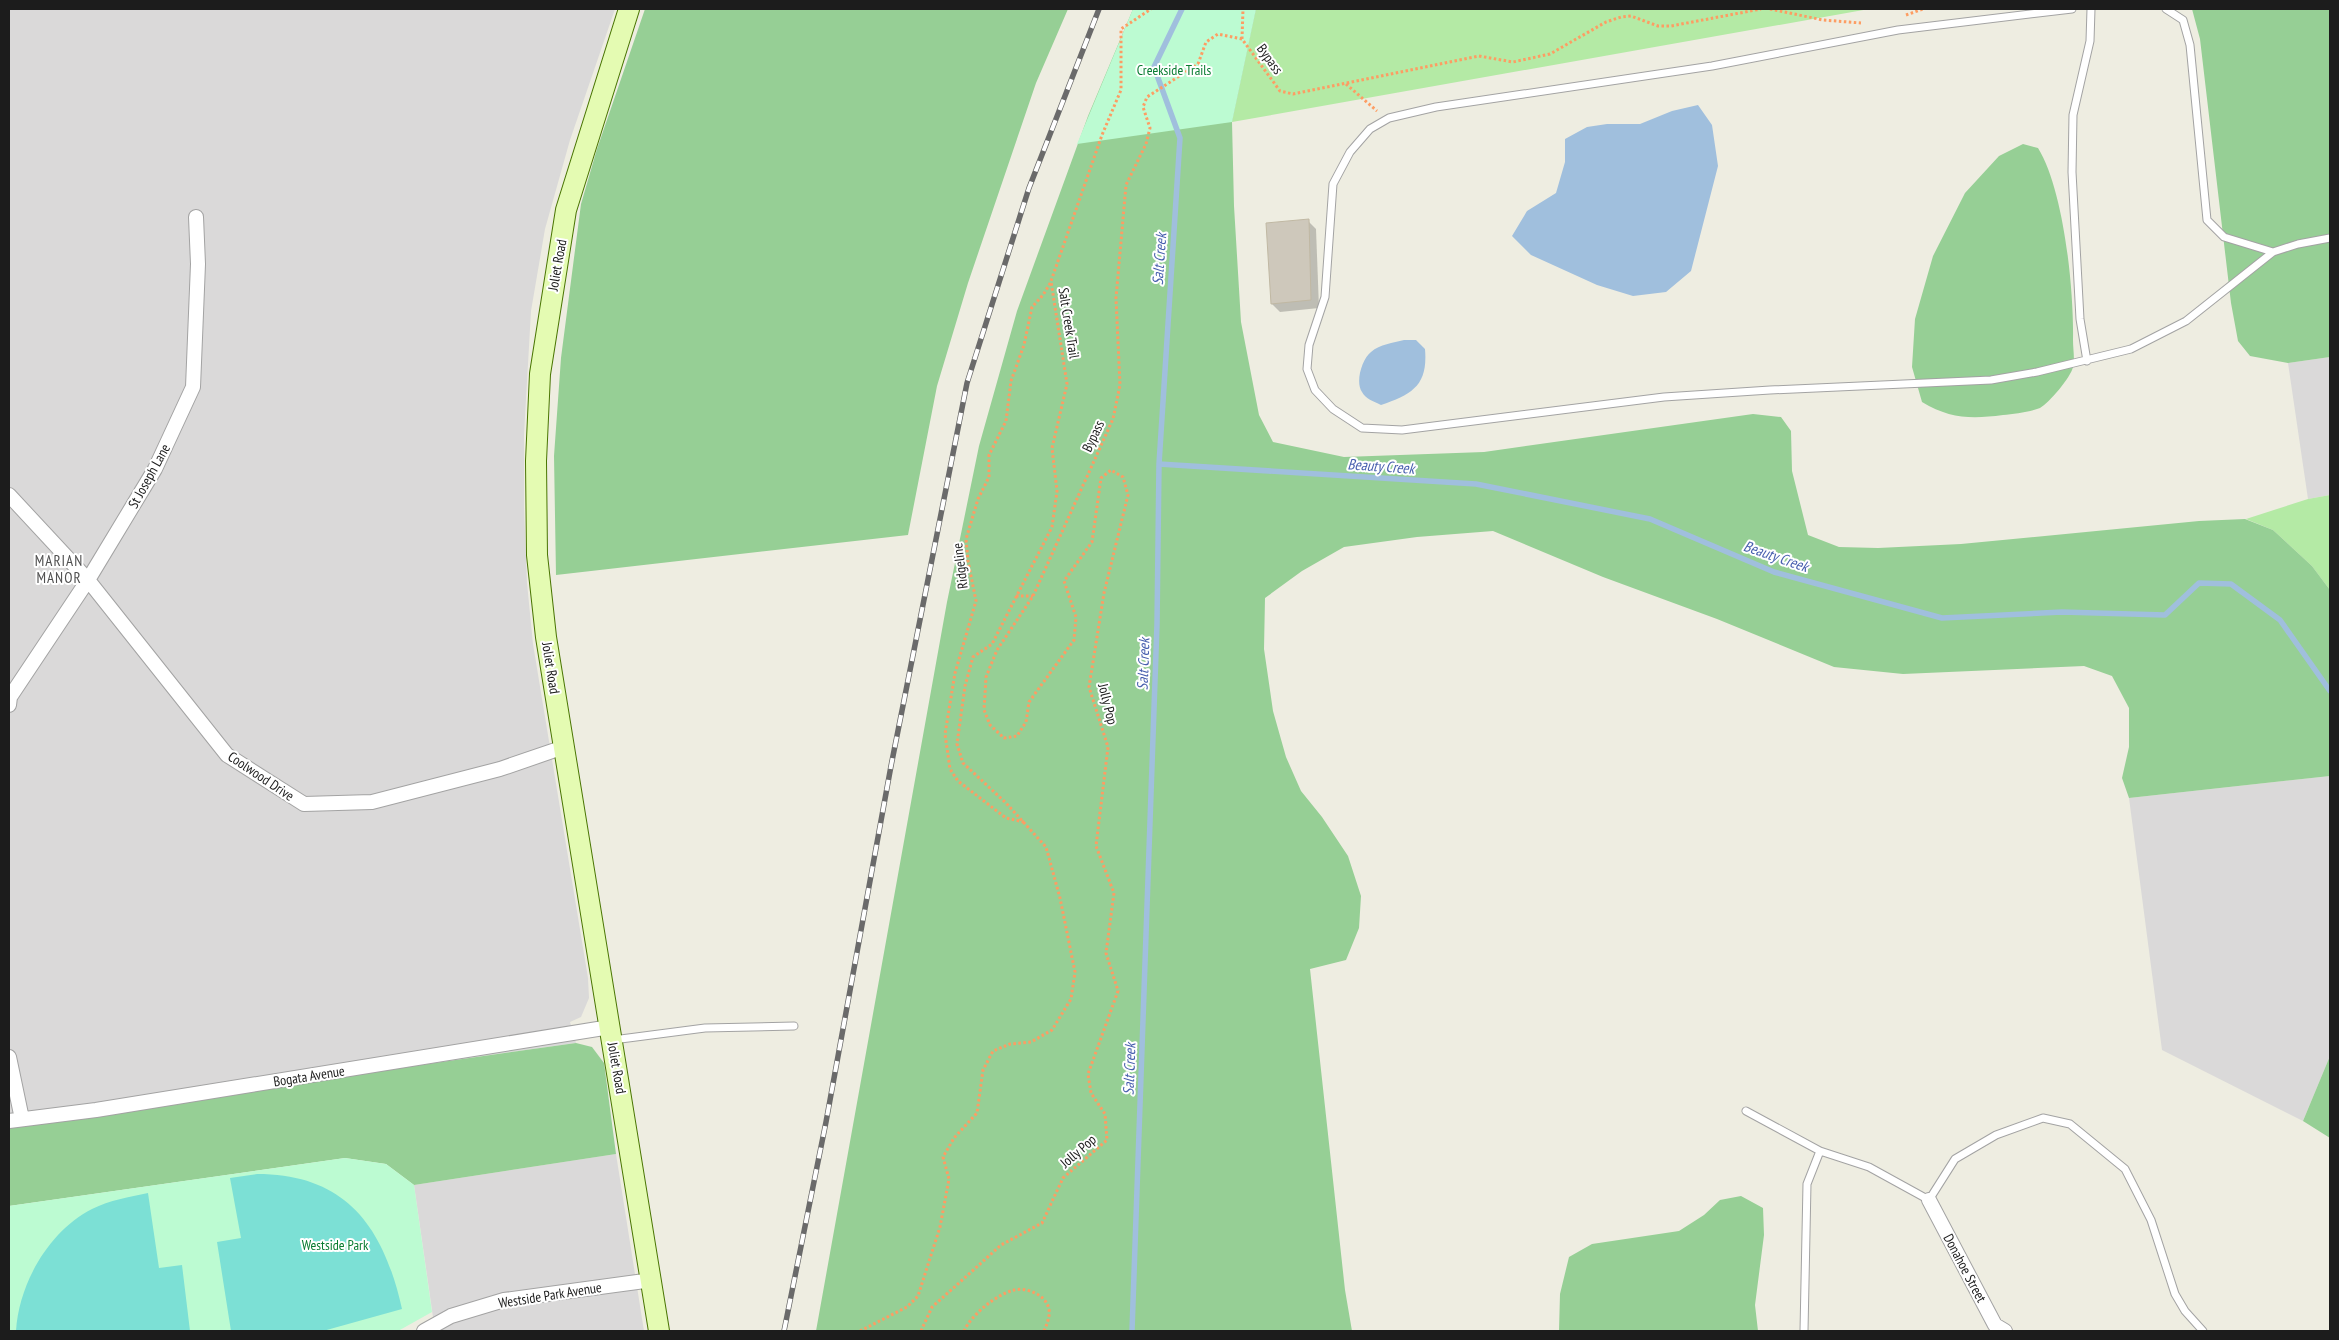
<svg xmlns="http://www.w3.org/2000/svg" width="2339" height="1340" viewBox="0 0 2339 1340" font-family="'PT Sans Narrow',sans-serif">
<style>
.residential{fill:#dad9d9}
.grass{fill:#b4eaa5}
.forest{fill:#96cf95}
.park{fill:#bcfbd2}
.pitch{fill:#7ce0d5}
.water{fill:#a0bfdd}
.shadow{fill:#0003}
.lines{fill:none;stroke-linecap:round;stroke-linejoin:round}
.stream{stroke:#a0bfdd;stroke-width:5.5}
.building{fill:#cec8bb;stroke:#c0b8a3}
.lane-casing{stroke:#a3a3a3;stroke-width:9}
.street-casing{stroke:#a3a3a3;stroke-width:16}
.secondary-casing{stroke:#497502;stroke-width:22}
.path{stroke:#fd9d63;stroke-width:3;stroke-dasharray:2.5 2.5;stroke-linecap:butt}
.lane{stroke:#fff;stroke-width:7}
.street{stroke:#fff;stroke-width:14}
.secondary{stroke:#e4fbb2;stroke-width:20}
.rail-casing{stroke:#6a6a6a;stroke-width:5.5}
.rail{stroke:#fff;stroke-width:4;stroke-dasharray:11;stroke-linecap:butt}
.labels{text-anchor:middle;dominant-baseline:central;stroke-width:4;stroke-linejoin:round;paint-order:stroke}
.street-label{font-size:14px;fill:#1c1c1c;stroke:#fff}
.park-label{font-size:14px;fill:#087c31;stroke:#fff}
.water-label{font-size:15px;font-style:italic;fill:#475eae;stroke:#fff}
.neighbourhood-label{font-size:15px;letter-spacing:1px;fill:#4f4f4f;stroke:#fff}
</style>
<rect width="100%" height="100%" fill="#eeede1"/>
<path class="residential" d="M9,9H615L570,140L545,229L531,311L524,435V507L527,583L533,644L588,978L589,998L581,1017L570,1022L576,1043L9,1123Z
M2330,357V495L2308,499L2288,363Z
M2330,776V1056L2303,1121L2162,1050L2129,798Z
M616,1154L644,1331H435L414,1185Z"/>
<path class="grass" d="M1256,9H1869L1232,122Z
M2330,495V590L2312,566L2273,530L2246,519L2308,499Z"/>
<path class="forest" d="M645,9H1068L1036,83L968,283L937,386L908,535L556,575L554,456L561,358L581,204L597,149Z
M1133,9H1256L1232,122L1234,206L1241,322L1259,415L1273,442L1344,457L1484,452L1753,414L1781,417L1791,431L1792,471L1808,535L1839,547L1878,548L1961,544L2199,521L2245,519L2273,530L2312,566L2330,590V776L2129,798L2122,778L2129,747V708L2112,676L2084,666L1903,674L1834,667L1717,619L1603,577L1493,531L1417,537L1344,547L1302,571L1265,598L1264,649L1273,711L1286,757L1301,791L1322,817L1348,856L1361,896L1359,928L1346,960L1310,969L1345,1290L1352,1331H816L947,602L979,446L1017,311L1088,116Z
M2192,9H2330V357L2288,363L2250,356L2238,341L2231,303L2200,39Z
M2023,144L2038,148C2064,190 2074,290 2073,340C2073,349 2075,359 2073,367C2071,377 2049,403 2040,408C2030,412 2014,414 2003,415C1972,419 1950,419 1922,402L1912,367L1915,319L1933,256L1965,193L1999,156Z
M576,1043L592,1047L604,1063L616,1154L414,1185L386,1164L345,1158L9,1206V1123Z
M2330,1056V1138L2303,1121Z
M1741,1196L1763,1208L1764,1235L1755,1305L1758,1331H1559L1560,1294L1569,1257L1592,1244L1679,1231L1704,1215L1720,1200Z"/>
<path class="park" d="M1133,9H1256L1232,122L1077,144Z
M345,1158L386,1164L414,1185L432,1312L398,1331H9V1206Z"/>
<path class="pitch" d="M257,1174C347,1174 384,1228 402,1309L323,1331H231L217,1242L241,1238L230,1178Z
M148,1193L159,1268L182,1265L190,1331H16C19,1283 49,1231 92,1209C110,1200 129,1197 148,1193Z"/>
<path class="water" d="M1698,105L1712,125L1718,166L1691,271L1666,292L1633,296L1597,285L1531,255L1512,236L1527,211L1556,193L1565,162V139L1587,127L1607,124H1640L1672,111Z
M1404,340H1416L1425,349C1428,385 1413,394 1381,405C1373,401 1366,399 1362,392C1355,382 1362,359 1371,352C1380,344 1393,343 1404,340Z"/>
<path class="shadow" d="M1308,221L1316,229L1319,308L1280,312L1272,304Z"/>
<g class="lines">
<path class="stream" d="M1159,464L1476,484L1650,519L1774,572L1942,618L2062,612L2165,615L2199,583L2231,584L2280,620L2330,691
M1132,1331L1157,624L1159,464L1180,138L1154,67L1182,9"/>
</g>
<path class="building" d="M1309,219L1311,300L1271,304L1266,223Z"/>
<g class="lines">
<g class="lane-casing">
<path id="lane" d="M2072,9L1898,30L1712,66L1436,107L1389,118L1370,129L1350,152L1333,184L1325,297L1309,345L1307,369L1315,390L1333,409L1362,428L1402,430L1664,397L1770,390L1991,380L2037,372L2131,349L2186,321L2273,252L2298,244L2330,238
M2166,9L2183,20L2190,45L2207,220L2224,237L2273,252
M2087,361L2080,319L2072,172L2073,115L2090,41L2091,9
M613,1040L705,1028L794,1026
M1746,1111L1820,1151L1869,1167L1929,1200L1955,1159L1996,1135L2043,1118L2070,1124L2125,1169L2151,1220L2175,1294L2185,1311L2203,1331
M1804,1331L1807,1184L1820,1151"/>
</g>
<g class="street-casing">
<path id="street" d="M9,495L88,580L227,755L304,804L372,802L500,769L564,747
M9,705L10,697L88,580L155,469L193,387L198,264L196,217
M9,1057L22,1119
M9,1121L96,1110L610,1027
M1929,1200L1995,1325L2005,1331
M424,1331L451,1316L504,1300L652,1280"/>
</g>
<g class="secondary-casing">
<path id="secondary" d="M629,9L566,210L540,374L536,461L537,555L546,637L659,1331"/>
</g>
<path class="path" d="M1770,9L1823,20L1861,23
M1906,15L1923,9
M1242,39L1243,9
M1346,84L1377,111
M1016,596H1033
M1024,822L1006,818L958,781L950,769L945,734L955,673L976,601L968,561L966,539L978,499L989,477V455L1006,421L1011,381L1024,345L1032,307L1043,295L1051,282
M860,1331L907,1307L918,1296L940,1227L949,1179L943,1157L954,1138L977,1113L983,1070L993,1051L1010,1044L1031,1042L1052,1030L1071,999L1075,972L1060,898L1046,847L1006,803L963,763L957,744L965,686L973,657L992,644L1052,527L1057,491L1052,448L1067,384L1051,281L1102,135L1121,90V29L1151,9
M921,1331L932,1307L959,1283L1001,1245L1042,1223L1063,1178L1107,1140L1105,1114L1091,1093L1088,1074L1118,991L1106,953L1114,893L1096,846L1108,747L1089,687L1104,593L1128,495L1123,477L1111,470L1101,478L1092,542L1064,581L1076,617L1074,640L1029,702L1026,722L1017,736L1004,738L990,725L984,710L986,677L997,650L1033,596L1113,419L1120,385L1116,298L1126,185L1146,144L1150,128L1143,107L1147,97L1198,64L1206,42L1218,34L1242,39L1280,91L1293,94L1479,56L1513,62L1550,54L1606,22L1621,17L1631,16L1658,26H1671L1761,9
M964,1331C971,1315 997,1294 1014,1290C1027,1287 1046,1295 1049,1309C1050,1317 1047,1324 1044,1331"/>
<use href="#lane" class="lane"/>
<use href="#street" class="street"/>
<use href="#secondary" class="secondary"/>
<g class="rail-casing">
<path id="rail" d="M784,1331L826,1122L891,766L967,383L1029,188L1099,9"/>
</g>
<use href="#rail" class="rail"/>
</g>
<g class="labels">
<g class="street-label">
<text transform="translate(1270 59) rotate(54)">Bypass</text>
<text transform="translate(557 265) rotate(-80)">Joliet Road</text>
<text transform="translate(1069 323) rotate(81)">Salt Creek Trail</text>
<text transform="translate(1093 436) rotate(-65)">Bypass</text>
<text transform="translate(149 476) rotate(-61)">St Joseph Lane</text>
<text transform="translate(960 566) rotate(-97)">Ridgeline</text>
<text transform="translate(551 668) rotate(81)">Joliet Road</text>
<text transform="translate(1108 704) rotate(76)">Jolly Pop</text>
<text transform="translate(261 776) rotate(34)">Coolwood Drive</text>
<text transform="translate(617 1068) rotate(80)">Joliet Road</text>
<text transform="translate(309 1076) rotate(-9)">Bogata Avenue</text>
<text transform="translate(1078 1151) rotate(-41)">Jolly Pop</text>
<text transform="translate(1965 1268) rotate(62)">Donahoe Street</text>
<text transform="translate(550 1295) rotate(-9)">Westside Park Avenue</text>
</g>
<g class="park-label">
<text x="1174" y="70">Creekside Trails</text>
<text x="335" y="1245">Westside Park</text>
</g>
<g class="water-label">
<text transform="translate(1159 259) rotate(-86)">Salt Creek</text>
<text transform="translate(1381 466) rotate(4)">Beauty Creek</text>
<text transform="translate(1776 556) rotate(19)">Beauty Creek</text>
<text transform="translate(1143 664) rotate(-88)">Salt Creek</text>
<text transform="translate(1129 1069) rotate(-88)">Salt Creek</text>
</g>
<g class="neighbourhood-label">
<text x="59" y="560">MARIAN<tspan x="59" dy="17">MANOR</tspan></text>
</g>
</g>
<rect width="2339" height="1340" fill="none" stroke="#1c1c1c" stroke-width="20"/>
</svg>
